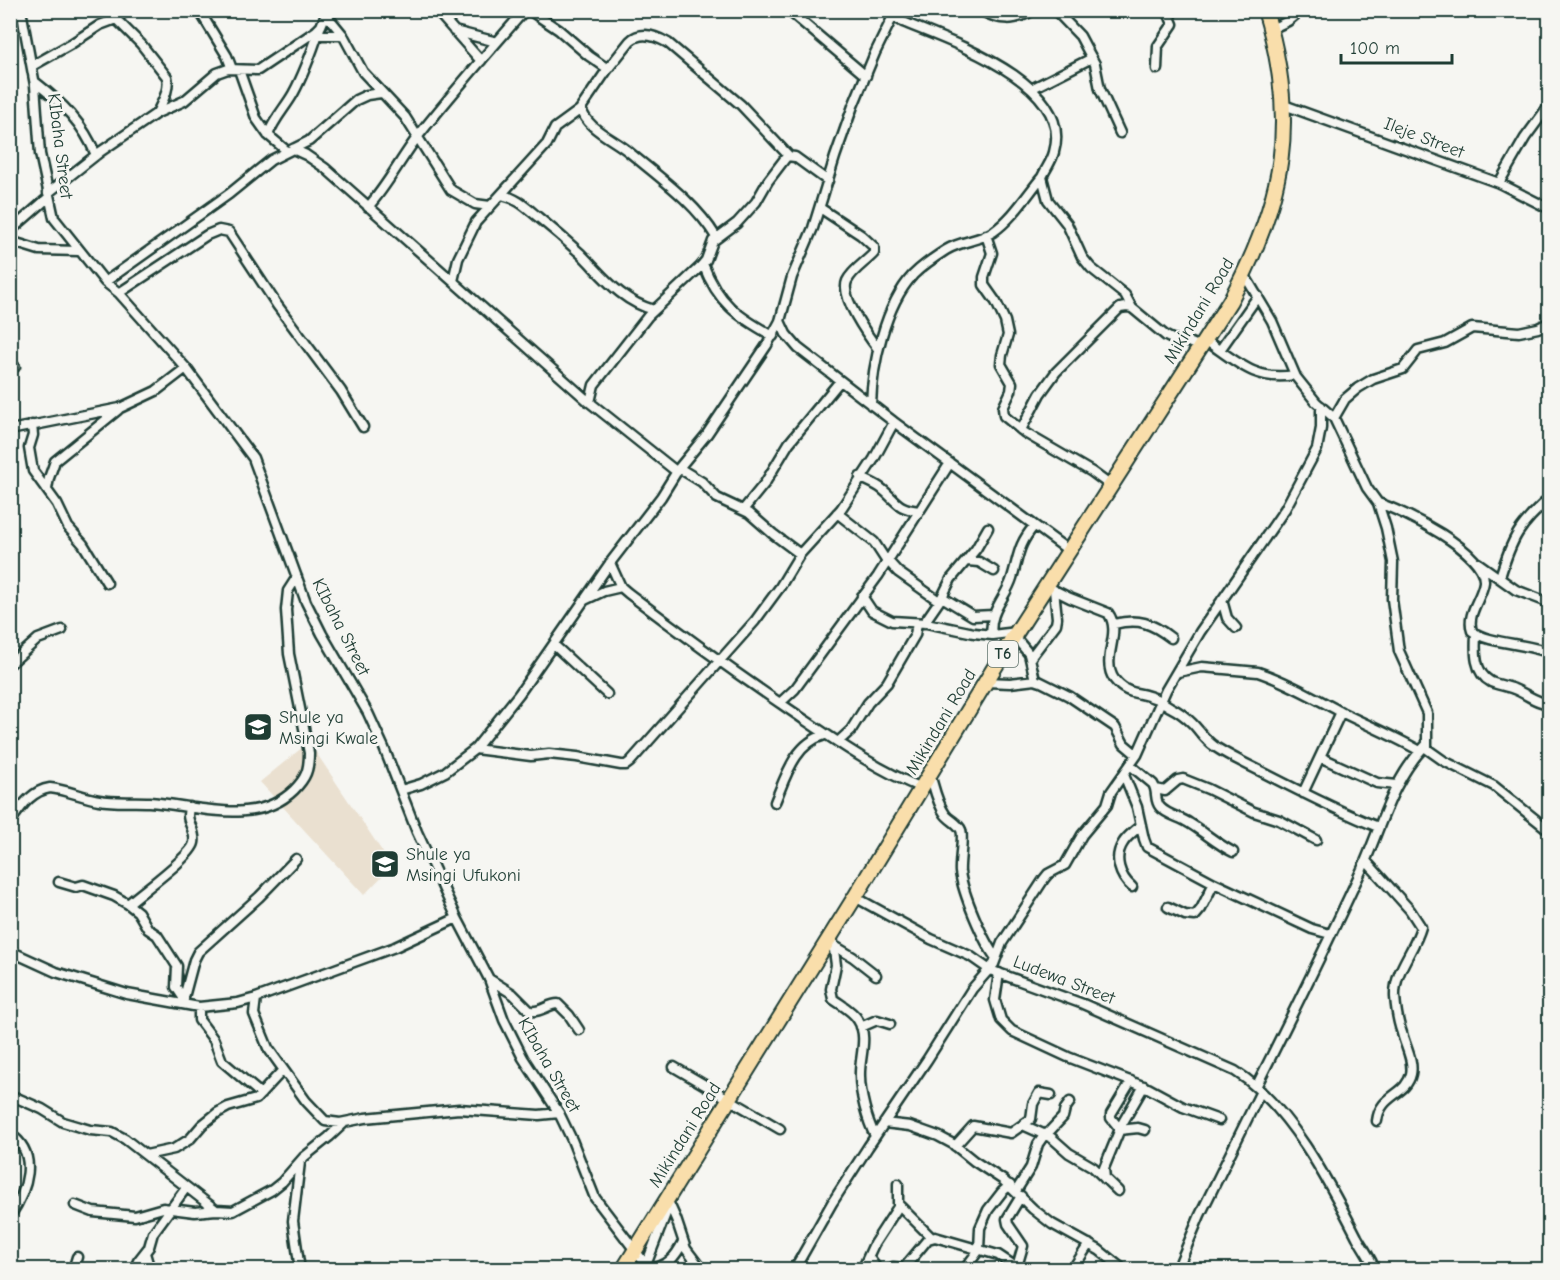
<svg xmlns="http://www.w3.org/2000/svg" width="1560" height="1280" viewBox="0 0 1560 1280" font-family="'Comic Neue',sans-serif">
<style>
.built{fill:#eae0d0}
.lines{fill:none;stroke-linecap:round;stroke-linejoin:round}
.minor-casing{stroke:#1f3d34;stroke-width:13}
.trunk-casing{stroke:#1f3d34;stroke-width:18}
.minor{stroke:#f6f6f2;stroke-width:8}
.trunk{stroke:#f9deab;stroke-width:14}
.labels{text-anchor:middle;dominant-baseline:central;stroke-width:6;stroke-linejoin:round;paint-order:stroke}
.shield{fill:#f6f6f2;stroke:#60746d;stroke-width:1.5}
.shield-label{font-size:16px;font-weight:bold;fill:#1f3d34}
.street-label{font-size:18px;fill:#1f3d34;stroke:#f6f6f2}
.poi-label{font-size:18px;fill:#1f3d34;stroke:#f6f6f2;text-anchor:start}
</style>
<rect width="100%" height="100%" fill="#f6f6f2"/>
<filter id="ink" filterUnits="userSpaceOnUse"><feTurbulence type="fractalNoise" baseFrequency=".0167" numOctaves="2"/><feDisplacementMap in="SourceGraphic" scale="12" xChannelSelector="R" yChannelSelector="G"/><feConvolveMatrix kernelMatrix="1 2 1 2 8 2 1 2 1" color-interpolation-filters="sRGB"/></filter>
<g filter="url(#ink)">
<path class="built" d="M309,742L392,866L364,895L260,782Z"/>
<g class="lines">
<g class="minor-casing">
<path id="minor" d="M21,10L35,85L40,154L54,218L105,282L119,293L186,368L253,458L306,602L322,634L368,713L384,748L417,832L457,918L489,979L504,1020L523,1058L559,1113L572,1140L595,1198L650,1270
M104,10L116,19L141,44L167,77C170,90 162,102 157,113
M199,10L227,56L232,69
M436,10L481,61
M529,10L559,30L589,56L608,69
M788,10L866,76
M980,10C1000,21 1014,22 1034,10
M1055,10L1080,36L1089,53L1095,64L1100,89L1120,133
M324,12L343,35L363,72L405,117L451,190L475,204L490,206
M893,16L903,22C951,42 1074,83 1054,152C1052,161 1046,168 1042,177L1048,200L1067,224L1082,257L1091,268L1125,295L1132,308
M1271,29L1288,21L1301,10
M454,31L497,42
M318,35H343
M32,66L71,44L100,25L116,19L127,10
M1157,69L1158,46L1173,24L1167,10
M239,70L256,118L268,135L287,151
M35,82C62,103 83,123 96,155
M1033,88L1092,58
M1284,105L1499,183L1550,209
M268,135C274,119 285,108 293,94C304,74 313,49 320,28
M293,149L306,155L325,168L588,401L677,472
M1499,183L1525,138L1550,104
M48,193L100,152L157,113L184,101L217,73L228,69L258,70L316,31L321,26L326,14
M502,195C517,198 527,208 538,217C553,229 567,241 581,254C604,277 621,301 654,310
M368,207C388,185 401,158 419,135C453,92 489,51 525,10
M820,208L861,235L874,247V253C866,262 852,270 847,281C840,297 868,336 878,349
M10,231L49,197
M986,235L992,253L984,277V285L996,302L1005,321L1008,335L1002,355L1001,364L1012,383L1011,391L1003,408L1004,416L1025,433L1092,472L1111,486
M716,237C696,203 659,177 629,152C614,139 586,129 581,108L607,70L630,41C641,30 656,36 668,43L741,105L789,156
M10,241L39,250L79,251
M703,264C718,303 737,316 773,336
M1244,274L1272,321L1296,377L1316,402L1334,418L1367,488L1378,503L1386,528L1393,562L1392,599L1399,651L1427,713V749L1444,761L1494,786L1550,831
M453,281L458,259L476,222L547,144L555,128L581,109
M105,282L229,194L271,160L309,141L356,100L367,95L381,93
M119,293L207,235L219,230L229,232L277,305L341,391L363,427
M780,321L786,334L798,348L894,422L1068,550
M1205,340C1236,361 1255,382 1294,375
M1220,350L1258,296
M10,362L15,367
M590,402L594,385L648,316L700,267L706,260L713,241L737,223L756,202L768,181L787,156L795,157L828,181
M871,405C872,365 885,305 913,275C922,266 935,257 946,250C960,241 979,241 993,232C1013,218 1027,195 1042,177
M1334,418L1345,399L1358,388L1373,379L1403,369L1418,350L1445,343L1472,328L1519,332L1538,328L1550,322
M32,425L33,435L29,448L33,471L57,504L68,527L83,544L107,583
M10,430L120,408L156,391L186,368
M1021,430L1040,394L1056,372L1120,308L1127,307L1132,308L1166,336C1179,344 1185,337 1200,348
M679,468L702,482L717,498L749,513L773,534L800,554
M860,477C867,481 876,484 882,489C898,502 896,508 919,511
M47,489L49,478L55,461L118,410
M1378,503C1403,511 1486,551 1484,582C1482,598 1466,614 1472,631C1488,644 1528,643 1550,653
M743,510L765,483L789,443L840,381
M837,513L874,542L887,562
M888,561L898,572L939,601
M967,561L979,562L994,571
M610,563L621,587L628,593C683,635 738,675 796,714C836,741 877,770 922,788
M1478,563L1516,590L1550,603
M1500,577C1512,538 1519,525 1550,498
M1046,586L1070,598L1108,613C1123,633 1100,658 1114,679C1127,696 1138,691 1154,698C1160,700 1165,704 1170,707C1178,711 1186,717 1192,723C1200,731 1205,740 1214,746C1230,757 1249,765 1266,774C1303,793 1340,812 1378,827
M862,596L872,611L892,621L926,623L974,633L992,635L1017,632
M942,597L973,616L993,615
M585,600L604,591L621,587
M1222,600L1227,618L1236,628
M924,623L942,597L951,579L976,549L988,528
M1114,624C1139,618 1152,623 1171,638
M992,635C988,612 1006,598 1012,578C1019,555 1018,545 1034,526
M1476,635C1475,651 1474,673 1491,682C1498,685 1507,686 1514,689C1527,694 1536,703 1550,704
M1014,636L1029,654L1035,680
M554,645L607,694
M1031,657L1056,624L1057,618L1054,590
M10,664L38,639L62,630
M1178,672L1202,667L1258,672C1285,681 1315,698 1341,712C1367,725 1394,736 1420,751
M986,682L1010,683L1035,680L1041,682L1069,696L1115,727L1124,744L1137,755
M780,703L795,689L878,576L950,463
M838,742L851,730L868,703L887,683L915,635L917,623
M475,749L531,756L549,754L577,757L621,765H626L630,762L755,621L780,587L800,554L841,509L874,459L894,422
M1320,757L1377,783L1397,785
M1130,765L1153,784C1158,792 1154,800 1160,807C1167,815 1180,817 1189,823C1204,832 1217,844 1233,852
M930,774C934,787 937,803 945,814C949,820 958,823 961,830C964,836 959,862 960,872C963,894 983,941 996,958
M1124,775L1137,807L1144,839L1147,847L1214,883L1312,929L1330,934
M1156,789L1165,791L1178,780L1183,779L1208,789L1254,812L1279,820L1316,840
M401,790L421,784L445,772L475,749L519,694L610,563L661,497L679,468L707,434L767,345L780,321L792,277L813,228L835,157L853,106L875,53L896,10
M1303,793L1341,712
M775,802C786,776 795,743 825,735
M10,822C21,807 31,791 50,788C67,790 82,797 99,800C115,803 133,801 149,802C196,805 255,828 294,790C306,778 309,770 309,753L289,654L286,610L288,591L297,577
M1366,861L1410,910L1421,927C1414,952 1394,970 1395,997C1396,1009 1398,1022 1402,1033C1405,1046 1414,1061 1411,1074C1406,1096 1380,1094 1377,1121
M59,882L76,887L83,885L114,896L128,904L138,912L148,929L157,935L177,966L176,987L184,999
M1132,887C1120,877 1113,858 1123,843C1127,836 1135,831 1141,825
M855,897L931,939L970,956L990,970L1083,1004L1235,1071C1289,1105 1329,1182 1357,1237C1363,1248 1371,1258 1375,1270
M128,904C141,892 191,857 194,843C197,830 183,820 190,807
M1168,907L1185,915L1195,916L1201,909L1214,883
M832,935L836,965L831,989L833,999C841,1005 853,1011 858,1020C869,1037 859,1058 860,1076C860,1094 867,1120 875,1136
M833,945L853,957L876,975
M10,951L56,972L127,994L199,1007L238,1003L256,998L395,947L457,918
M999,973L995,1000L1001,1020L1012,1031L1068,1057L1148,1088L1183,1107L1219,1120
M489,979L513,994L530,1011C541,1013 548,1004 558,1004L569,1015L579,1030
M256,998L254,1014L268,1048L306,1101L325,1121L340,1123L365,1118L459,1109L539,1115L559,1113
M183,1001L194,960L198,952L259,897L296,859
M199,1007V1020L214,1040L222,1061L261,1094
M861,1027L877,1020L890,1024
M674,1067L780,1129
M1256,1087C1292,1015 1328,942 1362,869C1381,827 1392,779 1426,745
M10,1095L42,1109L63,1122L90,1130L112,1132L125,1139L216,1210L233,1211L272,1190L282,1182L304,1157L329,1137L344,1123
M884,1123L910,1126L938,1136L953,1144L974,1161L1003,1180L1033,1209L1052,1224L1099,1250L1124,1270
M1023,1125L1052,1138L1069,1153L1093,1167L1118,1191
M1120,1129L1111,1118V1114L1131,1081
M1119,1130L1138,1128L1145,1130
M10,1134C40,1154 27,1191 10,1216
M1046,1135L1063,1117L1065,1109L1070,1102
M955,1146L973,1126L1011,1133L1031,1119L1033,1104L1039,1093L1051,1095
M146,1155L174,1149L190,1139L202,1125L217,1113L228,1107L256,1099L283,1070
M300,1162L293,1221L300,1270
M1105,1179L1104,1168L1122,1124L1144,1086
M1016,1191L1031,1167L1038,1144L1045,1134
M667,1199L676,1219L686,1249L702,1270
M75,1205L93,1212L135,1216L163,1208L195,1212L216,1210
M899,1205L931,1237
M145,1253L150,1270
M869,1258L878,1270
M797,1264L808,1270
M646,1265L667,1211
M649,1269C668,1266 675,1258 683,1242
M73,1270L77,1257
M134,1270L138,1261L149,1247L153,1233L186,1188
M794,1270L832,1203L868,1147L927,1060L972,989L994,964L1002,943L1044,879L1048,874L1065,865L1082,835L1107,805L1111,792L1137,755L1166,690L1200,632L1285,509L1317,449L1321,428V406
M862,1270L874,1244L898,1207V1184
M888,1270L893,1267L904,1268L928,1239L935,1237L998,1255L1016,1267
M964,1270L979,1250L980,1228L988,1210L1002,1192L1010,1185
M1016,1270L1023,1246L1008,1224L1007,1219L1021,1196
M1072,1270L1089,1244
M1177,1270L1200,1215L1261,1091"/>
</g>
<g class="trunk-casing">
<path id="trunk" d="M623,1270L855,897L1007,647L1230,301C1284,200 1299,122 1265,10"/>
</g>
<use href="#minor" class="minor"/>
<use href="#trunk" class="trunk"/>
</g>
</g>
<defs>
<g id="school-square" transform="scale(1.5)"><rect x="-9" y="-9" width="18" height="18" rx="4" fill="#1f3d34" stroke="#f6f6f2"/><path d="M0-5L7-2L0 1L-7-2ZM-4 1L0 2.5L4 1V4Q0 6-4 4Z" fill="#fff"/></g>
</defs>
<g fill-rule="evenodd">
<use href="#school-square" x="258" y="727"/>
<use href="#school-square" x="385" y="864"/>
</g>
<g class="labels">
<rect class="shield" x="988" y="641" width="30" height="26" rx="4.5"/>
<g class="shield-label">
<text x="1003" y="654">T6</text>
</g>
<g class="street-label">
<text transform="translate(1424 138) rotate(21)">Ileje Street</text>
<text transform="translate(60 146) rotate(83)">KIbaha Street</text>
<text transform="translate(1199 311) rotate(-59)">Mikindani Road</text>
<text transform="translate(341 627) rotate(63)">KIbaha Street</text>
<text transform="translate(941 722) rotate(-59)">Mikindani Road</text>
<text transform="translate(1064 980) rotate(21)">Ludewa Street</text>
<text transform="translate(549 1065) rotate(60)">KIbaha Street</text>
<text transform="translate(685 1135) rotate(-58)">Mikindani Road</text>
</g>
<g class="poi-label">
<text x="279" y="717">Shule ya<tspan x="279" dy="21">Msingi Kwale</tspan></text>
<text x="406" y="854">Shule ya<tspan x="406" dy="21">Msingi Ufukoni</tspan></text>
</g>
</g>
<rect width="1560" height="1280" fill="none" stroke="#f6f6f2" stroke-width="36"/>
<rect x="18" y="18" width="1524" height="1244" fill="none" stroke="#1f3d34" stroke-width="2" filter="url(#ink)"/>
<path d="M1341 54v9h111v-9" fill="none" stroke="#1f3d34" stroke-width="3"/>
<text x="1350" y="54" font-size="18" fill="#1f3d34" stroke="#f6f6f2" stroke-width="4.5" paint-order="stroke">100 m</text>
</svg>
